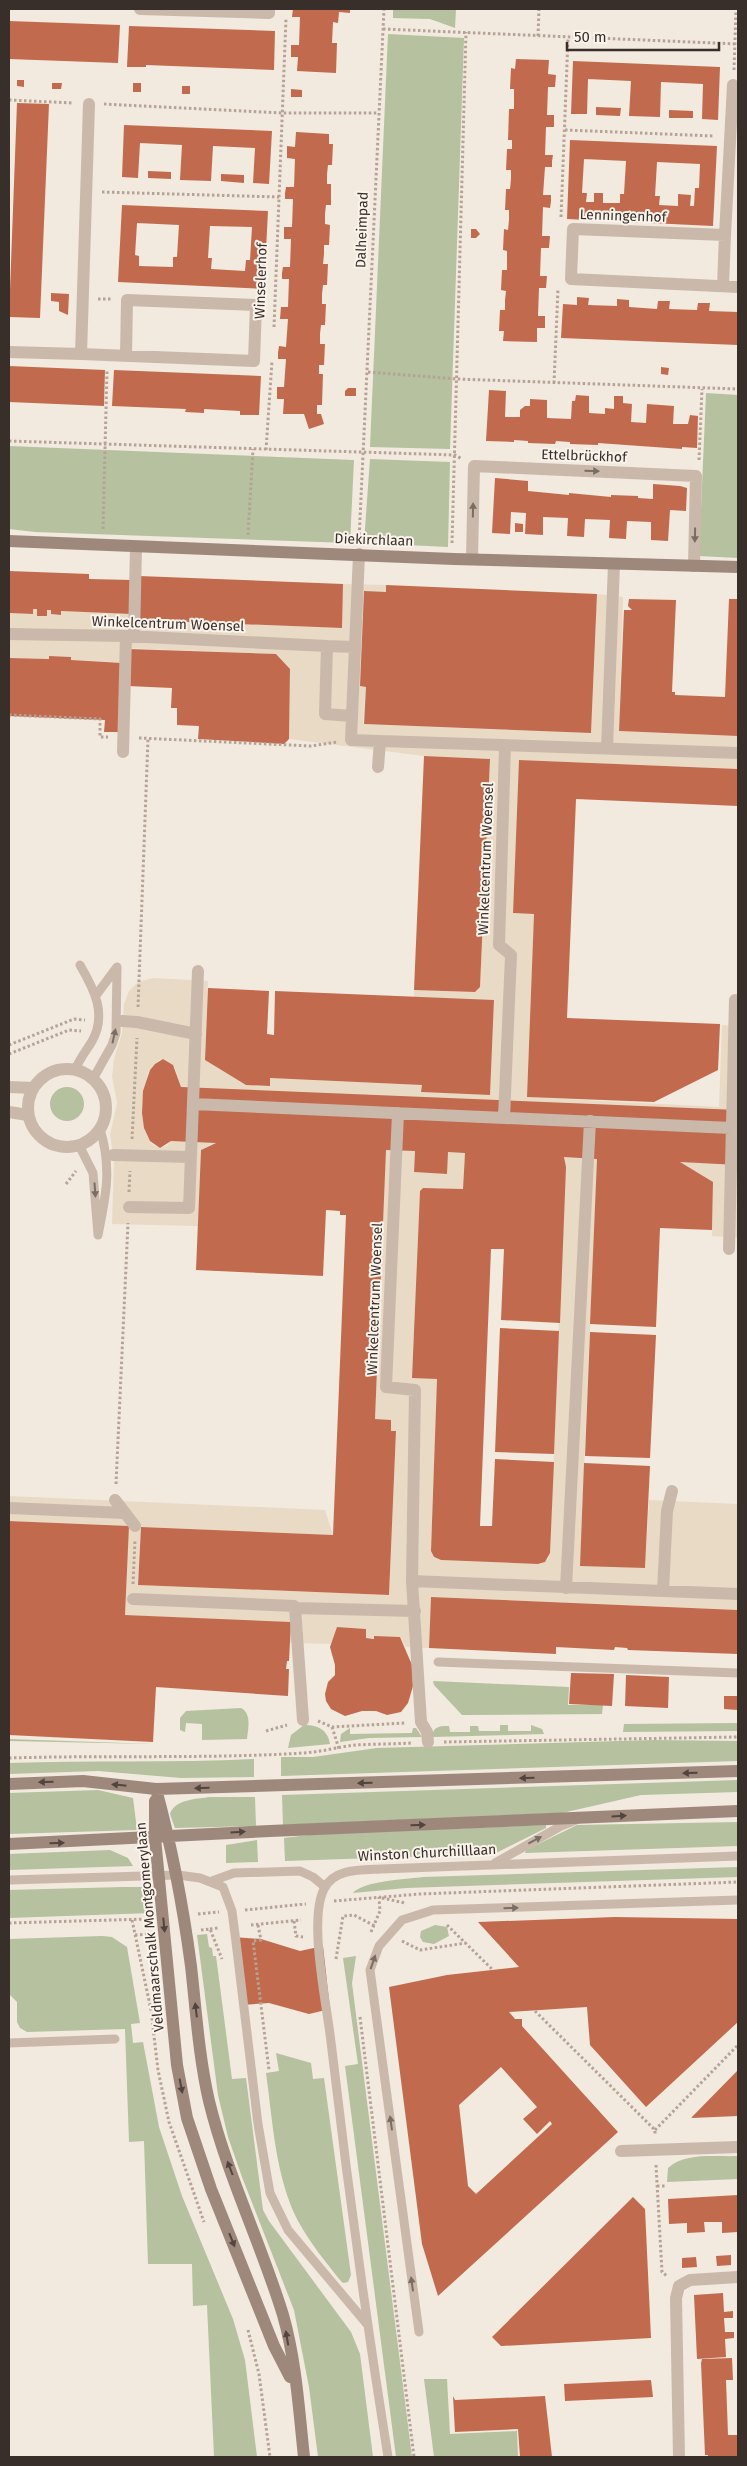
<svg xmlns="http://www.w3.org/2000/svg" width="747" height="2466" viewBox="0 0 747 2466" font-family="'Fira Sans',sans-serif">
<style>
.green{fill:#b5c19f}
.plaza{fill:#e9dac6;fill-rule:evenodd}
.building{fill:#c26a4d;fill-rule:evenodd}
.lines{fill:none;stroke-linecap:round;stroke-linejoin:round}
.path{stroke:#b6a395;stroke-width:3;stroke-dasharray:2.5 2.5;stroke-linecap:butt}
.lane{stroke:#cab9ab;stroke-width:9}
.street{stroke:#cab9ab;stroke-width:12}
.secondary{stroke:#9e887c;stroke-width:12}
.oneway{fill:#7a6d64}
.oneway2{fill:#52443e}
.labels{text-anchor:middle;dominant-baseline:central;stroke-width:4;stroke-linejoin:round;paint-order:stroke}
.street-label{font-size:14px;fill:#382e2a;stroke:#faf3eb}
</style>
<rect width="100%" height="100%" fill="#f2e9df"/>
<path class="green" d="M393,9H456L455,28L430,19L393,18Z
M388,34L464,38L450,449L370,447Z
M706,393L738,395V558L699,556Z
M9,446L354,460L350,543L35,532L9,529Z
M370,459L450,462L448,547L364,543Z
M50 1104a17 17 0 1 1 34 0a17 17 0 1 1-34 0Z
M433,1681L569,1687L568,1705H603L602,1714L462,1715L434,1685Z
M241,1708C252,1714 248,1728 247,1739L202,1740V1724L186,1723L185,1732L180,1730V1718L186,1711Z
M738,1723V1731L623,1732L624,1724Z
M304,1725C318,1725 328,1730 330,1744L288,1748L291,1735Z
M500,1725H508V1731H531V1725L542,1729L544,1734L432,1737C433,1726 440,1726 449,1726L450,1732H470V1726H478L479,1731H500Z
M350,1728V1734L412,1733L413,1728H416L422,1737L369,1738L340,1742L341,1734Z
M9,1739L153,1744L9,1741Z
M653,1740L738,1741V1761L281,1776V1757H313L377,1748Z
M254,1759V1777L181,1778L98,1771L9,1774V1763C91,1760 172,1763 254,1759Z
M738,1780V1792L641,1795L562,1813L283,1825L282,1795Z
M98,1790L133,1798L137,1830L9,1834V1793Z
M210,1797H255L256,1826L175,1828L170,1814C175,1799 197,1799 210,1797Z
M738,1822V1846L525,1853L526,1850L577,1825Z
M546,1825V1828L494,1854L285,1861L284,1838L316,1834Z
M257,1840L258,1862L226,1863V1845Z
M110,1850L128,1858L133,1866L9,1870V1854Z
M738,1867V1877L406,1888L353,1893C363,1881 407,1879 423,1877Z
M123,1887H144L151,1913L9,1918V1890Z
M435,1925L447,1927L449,1936L434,1944L423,1942L420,1937L421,1931Z
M207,1934L209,1947L212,1948L213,1956H216L232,2079L246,2078L263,2210L269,2221L351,2332L360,2354L373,2457H318L309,2387L294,2310L242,2177L228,2137L218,2095L197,1935Z
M102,1936L112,1937L127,1947L140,2023L131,2024L133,2043L143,2042L159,2127L182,2196L233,2319L245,2360L257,2457H214L207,2305L193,2306L192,2264H148L144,2141L129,2142L125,2029L27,2032L20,2028L17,2022V2002L9,1994V1939Z
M356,1956L352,1983L412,2457H396L345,2066L358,2064L343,1958Z
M276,2053L311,2063L313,2079L324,2078L351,2275L348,2282L343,2283L340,2280C325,2261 310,2243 298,2221C275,2176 273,2122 266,2073L279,2071Z
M738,2156V2179L667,2182L668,2168C685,2152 716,2157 738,2156Z
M424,2379H447L450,2434L517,2431L518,2457H434Z"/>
<path class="plaza" d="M343,584L386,585V592H364L360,686L366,687L363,724L591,733L597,594L623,597L619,731L738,736V769L519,760L513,913L534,914L527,1097L719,1107L722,1025L738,1026V1238L712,1236L713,1183L598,1143L580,1565L645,1568L649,1500L738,1504V1610L431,1597L429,1648L406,1647L400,1637L366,1638V1629L338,1627L331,1644L290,1643L291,1623L125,1615L128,1526L9,1521V1496L325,1510L333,1535L141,1527L138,1585L389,1595L396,1432L391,1431V1420L375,1419L386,1135L244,1128L201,1150L198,1226L112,1224L114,1159L110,1135L117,1103L112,1077L114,1059L122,1033L124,1004L129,991L138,982L153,978L208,981L205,1060L246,1085L270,1086V1078L422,1085V1092L490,1095L494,1001L414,997V990L475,992L480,987L490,759L424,756L289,739L290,669L276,654L123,648L122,663L71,660L70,657L49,656V659L9,658V613L33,614V609H37V616H46L47,610H51V614L60,615L61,611L130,614L138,620L341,628ZM164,1059L175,1068L181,1087L174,1136L167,1146L160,1148L152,1144L145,1131L142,1106L148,1072L159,1060ZM416,1130L447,1174L414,1172ZM466,1138L563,1154L565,1160L550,1553L548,1559L541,1564L441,1560L434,1558L431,1551L437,1379L412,1377L420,1191L424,1188L463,1189Z"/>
<path class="building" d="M293,9H350V13L339,12L338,23L333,22L332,43H337L336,73L297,71L298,57H291V45H299L300,17H292Z
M9,21L120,25L118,63L9,59Z
M129,26L275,31L274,70L146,65V67H127Z
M516,59L549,60L548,74L556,75L555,87H548L547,115H554V127H546L545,155H553L552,161V167H545L543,195H551V201L550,208L543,207L542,236H550L549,248H541L540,276H547L546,288H539L538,316H545V328H537V342L503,341L504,331H499L500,310H505V300L506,291L501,290L502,270H507V251L503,250L504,229L508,230L509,220V210H505L506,189H510L511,179V170H506L507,149H512V140H508L509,109H514V89H510L511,68L515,69Z
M573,61L720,67L718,120L702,119L703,84L661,82L660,117L629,116L631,81L588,79L587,114H571Z
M17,80H24V87L17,86Z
M52,83H62L61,89H52Z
M133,83H141V92H133Z
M182,86H190V94H182Z
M291,89L302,90V97H291Z
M17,103L49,104L40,318L9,317Z
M596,107L621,108L620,116L596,115Z
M669,110L693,111V118H669Z
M124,125L272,131L269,184L253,183L255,148L213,146L211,181L180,180L182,145L140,143L138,178L122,177Z
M296,132L329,134V144H333L332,165H328L327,174V184H331V205H326L325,214V224L330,225L329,245H324V254L323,264H328L327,285H323L322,294V304H326L325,325H321L320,334V344H325L324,365H319V374H323L322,405H317V414H321L324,424L309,429L304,414H283L284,399H277V387H284L286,359H278V353L279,346L286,347L288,319H280L281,307H288L289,279H282V273L283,267H290L291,239H284V227H292L293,199H285V193L286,187H294L295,159L287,158V146L295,147Z
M570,140L717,146L713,226L567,219ZM584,159L626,161L624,194H620V203H603V193H594V202H586L587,193H582ZM657,162L700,164L699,188H695L694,206H690L691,195L678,194V206L659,205L660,196H655Z
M148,171L171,172V179L148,178Z
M221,174L244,175V183L221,181Z
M122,205L268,211L264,289L118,282ZM137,223L179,225L177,257H173V267L139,266V256L135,255ZM210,226L252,227L250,260H246L245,271L211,269L212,258H208Z
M471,229H476L480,234L476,238H471Z
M51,293L69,294L68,315L59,311V302L51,301Z
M577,297L589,298L588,305L617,306V299L629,300V307L657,309L658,301H670L669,309L697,310L698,303H710L709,311L738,312V345L561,338L563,304L577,305Z
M9,366L105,370L104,406L9,402Z
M661,367L669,368L668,375L661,374Z
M114,370L261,376L259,415H240V411L204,409V413L185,412L186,409L112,406Z
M348,388H356V396H345V391Z
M489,390L506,391L505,417H520V410L525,406H530V399L547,400V418L571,419L572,401H575L576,395L589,396V413L605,414V408L614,409V396H623V403L632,404L631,422L646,423L647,404L674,406L673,424H688L690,415L698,416L697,448L682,447V449L598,443V445L570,444V442L556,441L555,444L528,443V441L514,440V442L486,441Z
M495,478L528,481V491L569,495V493L611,497V495L638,496V498L653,499V484L680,486L687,488L686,511L670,510L668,541L651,540V522L627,521L626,539L609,538L610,520L585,519L584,537L567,536L568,518L543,517V535L525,534L526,513L511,512L510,534L492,533Z
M515,523L523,524V532H515Z
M9,571L89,574V579L132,580L131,614L61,611V615L51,614V610H47V616H37V609H33V614L9,613Z
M139,576L343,584L342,628L137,620Z
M386,585L597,594L591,733L364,724L366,687L360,686L364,591L386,592Z
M629,599L676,600L672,692H675V695L725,697L729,599H738V736L619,731L624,610H632L628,606Z
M129,649L276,654L290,669L289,739L284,744L198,739L199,726L177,725V708H171L172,688L128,686Z
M49,656L71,657V660L122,663L119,732H104L105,720L9,716V658L49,659Z
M424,756L490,759L480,987L475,992L414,990Z
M519,760L738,769V806L576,799L567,1018L720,1024L718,1070L654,1102L527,1097L534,914L513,913Z
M208,988L269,991L267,1034L274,1035L275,991L494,1000L490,1095L421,1092L422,1085L270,1078V1086L246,1085L205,1060Z
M163,1059L173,1065L181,1087L738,1110V1165L680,1162L713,1182L712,1230L660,1228L656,1327L590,1324L597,1159L564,1157L566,1167L560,1323L501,1320L504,1249H491L480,1526H492L495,1459L554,1462L550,1553L545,1562L538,1564L441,1560L434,1557L431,1551L437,1379L412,1378L420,1191L423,1188L463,1189L465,1153L448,1152L447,1174L414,1172L415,1151L386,1150L375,1419L391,1420V1431H396L389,1595L138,1585L141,1527L333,1535L346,1215H340V1211L326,1210L323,1276L196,1270L201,1150L216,1143L171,1141L160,1148L150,1141L144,1128L142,1113L143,1091L150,1070L155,1064Z
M500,1328L559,1331L554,1454L495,1452Z
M590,1332L656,1335L650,1458L585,1456Z
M584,1463L650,1466L645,1568L580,1566Z
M9,1521L129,1526L125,1615L291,1622L289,1661H287L286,1669H289L288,1696L156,1687L153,1742L9,1735Z
M431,1597L738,1610V1654L628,1650L627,1648L615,1647L614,1650L556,1647V1654L429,1648Z
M337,1627L366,1629V1638L374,1639V1636L400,1637L412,1665L413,1686L408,1703L401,1712L387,1715L376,1711H362L345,1716L331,1709L326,1701L325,1694L328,1682L335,1675V1665L330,1647Z
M571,1673L614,1674L612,1706L569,1704Z
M626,1675L669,1677L668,1708L625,1706Z
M724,1696H738V1710L724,1709Z
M615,1917L738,1919V2022L646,2107L590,2045L587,2007L509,2012L515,2019H522V2026L618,2132L438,2296L422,2244L389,1987L447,1975L519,1967L478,1922ZM501,2067L537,2107L523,2119L537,2134L550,2121L552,2124L476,2194L468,2186L459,2105Z
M233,1937L261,1939L300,1951L323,1946L330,2009L309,2014L269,2003L242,2005Z
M738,2070V2116L691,2118Z
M738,2195V2232L722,2233V2222H704L705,2232L687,2233V2223L669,2224L668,2199Z
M633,2197L645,2209L651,2338L501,2346L492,2337Z
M731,2255V2265L717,2266L716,2256Z
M696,2257L697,2267L682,2268V2258Z
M723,2293L724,2312L733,2311V2318H724L725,2332H734V2338L725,2339L726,2357L697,2359L694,2295Z
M732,2358L733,2380H726L728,2435H738V2457H708V2455H705L701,2363L702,2359Z
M651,2380L653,2397L565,2401L564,2384Z
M453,2396L455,2400L545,2396L552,2457H520L518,2429L455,2432Z"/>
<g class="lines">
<path class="path" d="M383,29L738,44
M538,36L539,9
M734,70L736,9
M9,100L73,103
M104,104L282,113H378
M565,130L714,136
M102,192L279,197
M561,217L568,38
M98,299H112
M274,327L286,18
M368,372L457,379L738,389
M554,383L558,289
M9,441L455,455L462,459
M266,450L272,361
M699,460L702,389
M103,529L107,370
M248,535L253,449
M359,540L384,9
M452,543L466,32
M9,715L100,719V737H108
M139,738L311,746L337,742
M138,1007L148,739
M9,1045L74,1019L85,1020
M9,1054L69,1030L81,1031
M132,1139L137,1038
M66,1184L76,1171
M129,1192L130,1171
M116,1484L128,1223
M133,1584L135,1540
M318,1721L332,1727L405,1723
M332,1727L339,1749
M266,1731L287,1725
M444,1742L738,1737
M9,1758C107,1755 205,1759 303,1753C321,1752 338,1747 355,1745C374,1744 394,1744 413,1743
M382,1898L405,1903
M334,1901L420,1894L738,1882
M245,1910L306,1904
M198,1914L219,1912
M132,1920L151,2010L158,2070L169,2122L204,2222
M294,1921L296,1936L303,1937
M9,1923L147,1919
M251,1925L301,1920
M258,1925L261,1940L253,1941L269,2070
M447,1925L493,1970
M210,1929L218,1928
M201,1930L210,1929L222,1959
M371,1932L380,1911L379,1897
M135,1935L149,1934
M402,1941L420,1950L466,1943
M336,1959L343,1916L354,1915L375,1926
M535,2011L655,2130V2134
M360,2017L414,2457
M655,2130L738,2045
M656,2165L662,2272L667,2276
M657,2186H667
M248,2330L259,2374L270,2457"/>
<path class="lane" d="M75,1070C79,1060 85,1052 91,1043C108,1015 94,989 80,965
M93,1079L112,1045L116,1033L117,967L97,994
M79,1145L93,1173L98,1235C106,1196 112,1168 100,1129
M438,1662L738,1673
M495,1863L561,1826L576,1820
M9,1880L178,1875L200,1878L223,1887L232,1911L236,1942L258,2124L270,2193L288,2230L367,2324
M212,1881L234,1873L300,1871L313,1877L325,1887
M9,2043L115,2039
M419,2332L370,1970L379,1946L402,1920L433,1910L738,1900
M388,2457C366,2319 347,2181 331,2042C327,2005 308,1921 324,1889C334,1868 362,1870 381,1869L738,1856"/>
<path class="street" d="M140,9L269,13V9
M725,235L733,85
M723,286L725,235L573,229L571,279L738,287
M9,352L81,354L89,104
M81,354L254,361L256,305L127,300L126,355
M472,559L474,466L696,476L694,566
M9,634L126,636L327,646L325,714L352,716L351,740L380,741
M134,637L136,547
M327,646L355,647L359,554
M352,716L355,647
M607,748L614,564
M123,752L126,636
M378,767L380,741L738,753
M122,1021L137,1022L196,1034
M28 1108a39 39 0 1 1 78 0a39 39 0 1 1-78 0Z
M9,1087L33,1088
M193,1104L731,1128
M9,1112L28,1115
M398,1113L386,1387L415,1390L412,1581L421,1722L427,1732L428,1742
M504,1118L511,955L499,945L505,746
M113,1155L190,1157
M129,1207L189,1208L198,971
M729,1249L735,1000
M115,1500L135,1526
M9,1508L125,1513
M412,1581L738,1594
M566,1588L590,1121
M663,1591L667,1511L672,1491
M133,1599L294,1606L295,1608L415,1611
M295,1608L303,1720
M621,2151L738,2147
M679,2457L676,2298L679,2286L690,2280L738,2277"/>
<path class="secondary" d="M9,541L454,559L738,567
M9,1784L83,1781L156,1789L738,1771
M156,1789C172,1848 183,1906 191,1966C196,2011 199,2058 209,2101C227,2175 261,2243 283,2315C296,2360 299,2411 304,2457
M155,1801V1838L177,2065L187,2118L211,2189L274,2346L290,2377
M9,1844L270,1831L738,1811"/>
</g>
<defs><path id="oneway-solid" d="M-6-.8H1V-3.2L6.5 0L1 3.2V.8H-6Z" transform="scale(1.25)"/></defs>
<g class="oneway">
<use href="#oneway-solid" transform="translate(592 471) rotate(2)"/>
<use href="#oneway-solid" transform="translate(473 510) rotate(-89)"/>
<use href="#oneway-solid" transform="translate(695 535) rotate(91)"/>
<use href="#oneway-solid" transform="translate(114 1036) rotate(-78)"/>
<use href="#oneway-solid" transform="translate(95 1190) rotate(86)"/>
<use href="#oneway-solid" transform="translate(535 1840) rotate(-28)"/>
<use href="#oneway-solid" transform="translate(511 1908) rotate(-2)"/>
<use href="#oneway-solid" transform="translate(373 1962) rotate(-71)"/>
<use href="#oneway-solid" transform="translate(391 2123) rotate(-98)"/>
<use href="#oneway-solid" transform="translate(412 2284) rotate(-98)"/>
</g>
<g class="oneway2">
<use href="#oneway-solid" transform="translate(690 1773) rotate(178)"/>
<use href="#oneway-solid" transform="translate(527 1778) rotate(178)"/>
<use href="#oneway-solid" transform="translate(46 1782) rotate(178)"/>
<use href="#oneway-solid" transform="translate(365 1783) rotate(178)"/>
<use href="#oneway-solid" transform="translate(119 1785) rotate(-174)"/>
<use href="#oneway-solid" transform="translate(202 1788) rotate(179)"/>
<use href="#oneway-solid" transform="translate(619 1816) rotate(-3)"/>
<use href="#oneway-solid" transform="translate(418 1825) rotate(-2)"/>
<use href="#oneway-solid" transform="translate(238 1832) rotate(-3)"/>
<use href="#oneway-solid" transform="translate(57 1843) rotate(-2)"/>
<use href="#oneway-solid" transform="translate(164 1925) rotate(84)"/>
<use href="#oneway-solid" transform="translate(196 2010) rotate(-97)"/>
<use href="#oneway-solid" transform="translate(181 2086) rotate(79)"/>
<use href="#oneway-solid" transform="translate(230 2168) rotate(-111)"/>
<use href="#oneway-solid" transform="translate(232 2240) rotate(68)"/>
<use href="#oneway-solid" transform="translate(287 2338) rotate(-100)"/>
</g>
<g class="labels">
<g class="street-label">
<text transform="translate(623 216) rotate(2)">Lenningenhof</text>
<text transform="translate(362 230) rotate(-88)">Dalheimpad</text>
<text transform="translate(261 281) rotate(-88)">Winselerhof</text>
<text transform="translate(584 456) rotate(2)">Ettelbrückhof</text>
<text transform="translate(374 540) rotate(2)">Diekirchlaan</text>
<text transform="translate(168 624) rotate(2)">Winkelcentrum Woensel</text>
<text transform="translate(486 859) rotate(-88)">Winkelcentrum Woensel</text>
<text transform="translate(375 1299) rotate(-88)">Winkelcentrum Woensel</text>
<text transform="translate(427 1853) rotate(-3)">Winston Churchilllaan</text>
<text transform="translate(150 1927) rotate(-95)">Veldmaarschalk Montgomerylaan</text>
</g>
</g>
<rect width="747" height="2466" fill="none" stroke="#382e2a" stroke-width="20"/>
<path d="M567 42v8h152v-8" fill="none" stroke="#382e2a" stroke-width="2.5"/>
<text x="574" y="42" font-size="15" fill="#382e2a" stroke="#faf3eb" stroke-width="4" paint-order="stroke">50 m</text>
</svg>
